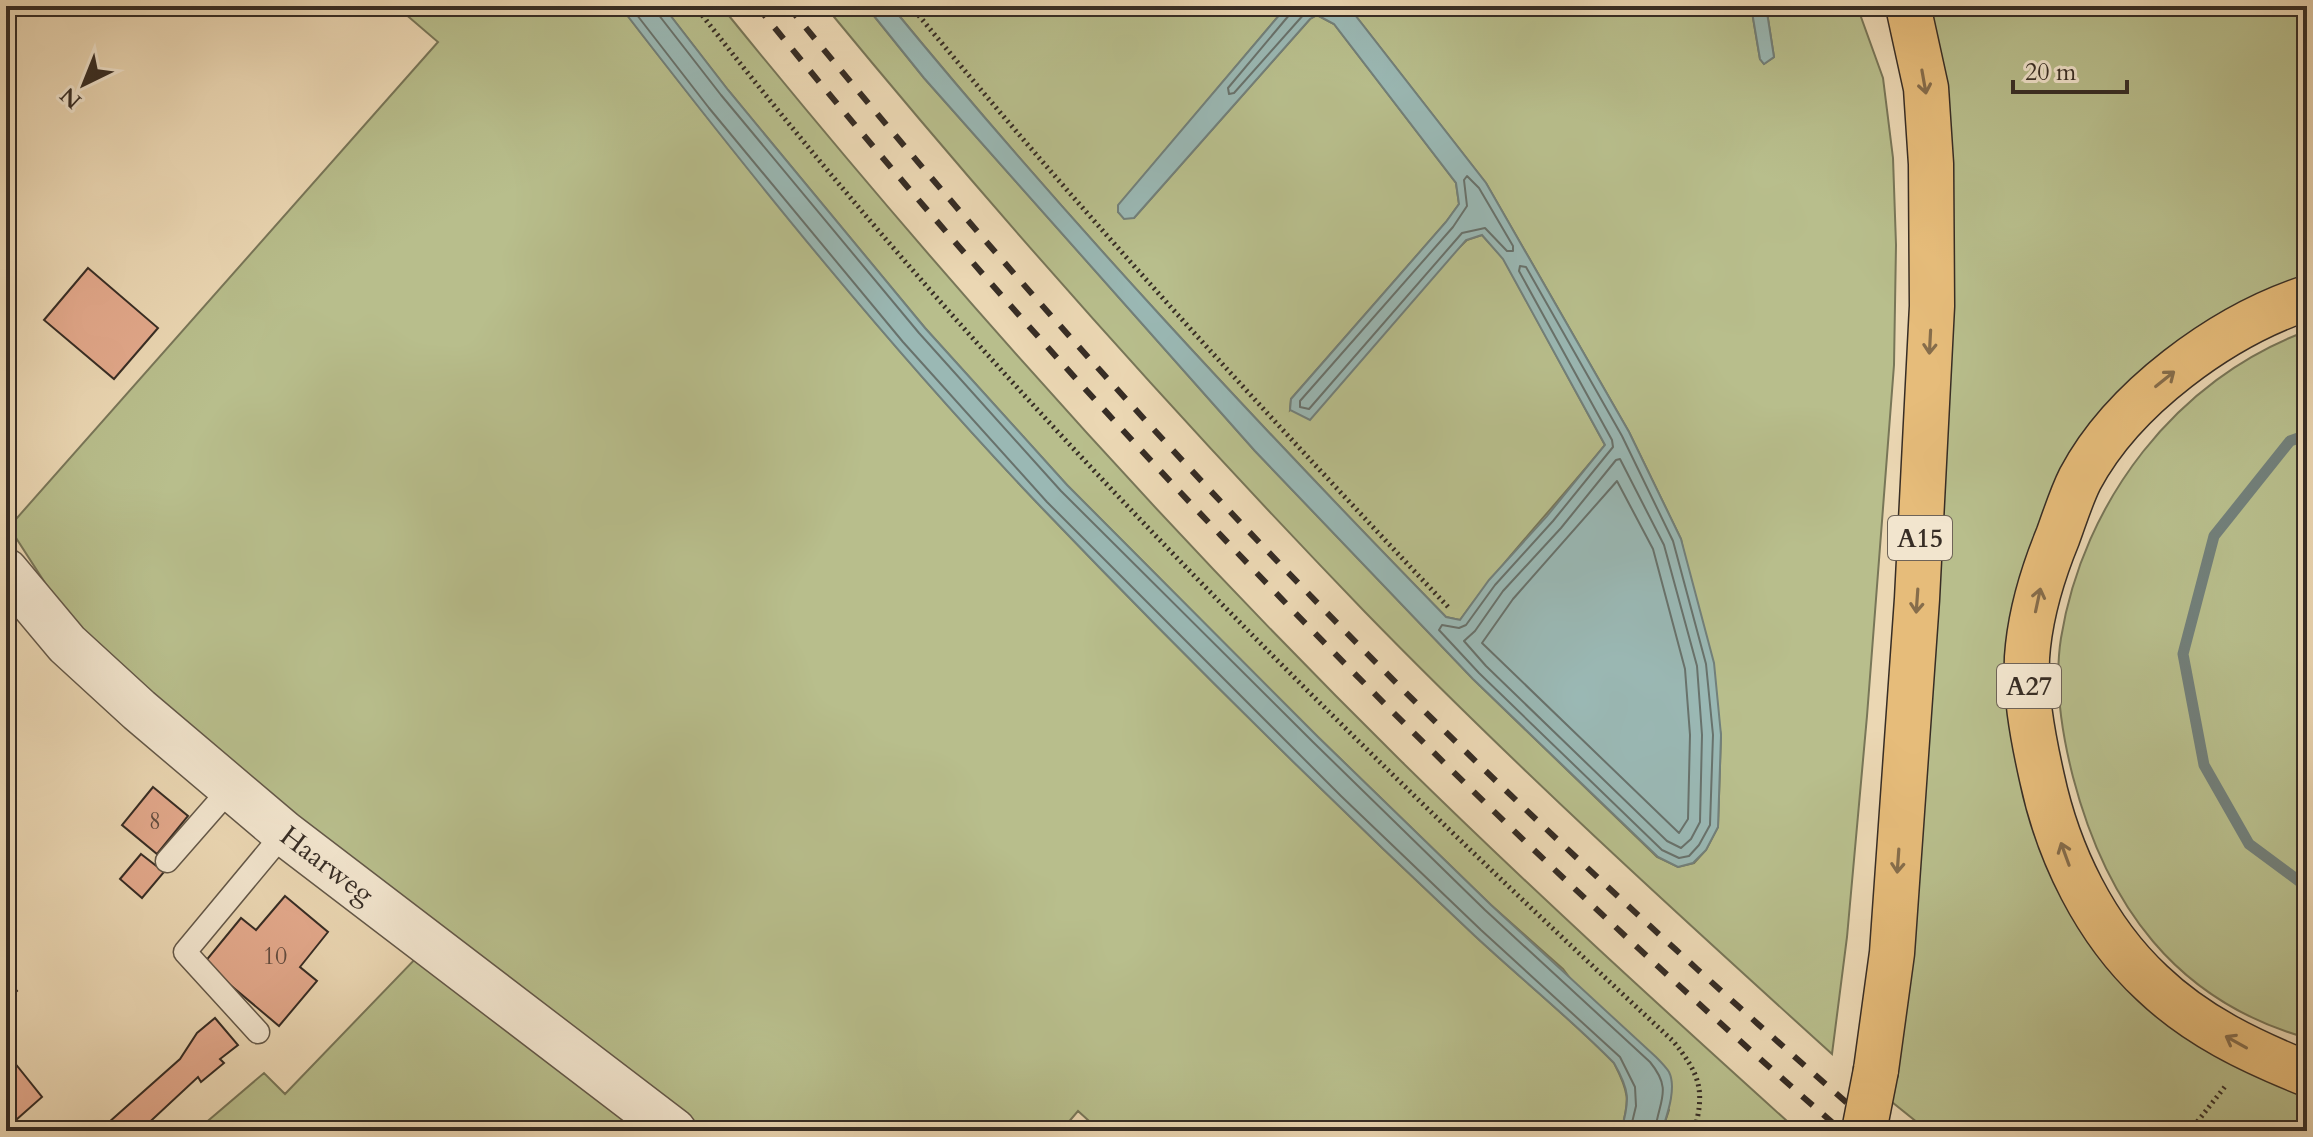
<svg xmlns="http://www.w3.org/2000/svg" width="2313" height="1137" viewBox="0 0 2313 1137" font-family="Cardo,serif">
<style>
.green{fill:#b8be8c;stroke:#787658;stroke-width:2}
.water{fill:#9ab8b4;stroke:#72807b;stroke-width:2}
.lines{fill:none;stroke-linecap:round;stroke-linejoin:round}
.shore{stroke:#68726c;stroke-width:2}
.stream{stroke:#72807b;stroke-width:11}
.building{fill:#e3a98c;stroke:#372d25;stroke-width:2}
.lane-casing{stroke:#645848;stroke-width:25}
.street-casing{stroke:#645848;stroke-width:47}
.highway-casing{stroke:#372d25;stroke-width:47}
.path{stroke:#372d25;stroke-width:5;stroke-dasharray:2 4;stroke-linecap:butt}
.lane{stroke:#f2e5ce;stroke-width:22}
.street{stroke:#f2e5ce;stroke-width:44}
.highway{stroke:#e6bc7a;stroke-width:44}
.rail{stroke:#372d25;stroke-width:6;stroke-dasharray:14 14;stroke-linecap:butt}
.highway-bridge-casing{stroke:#372d25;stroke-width:47;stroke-linecap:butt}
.highway-bridge{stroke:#e6bc7a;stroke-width:44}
.oneway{stroke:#866d4b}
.labels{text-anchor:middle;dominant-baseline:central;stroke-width:6;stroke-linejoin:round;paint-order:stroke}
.number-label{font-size:24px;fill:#624c3f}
.shield{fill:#f2e5ce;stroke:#6f6458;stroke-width:2}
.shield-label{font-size:26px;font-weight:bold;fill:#372d25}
.street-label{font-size:28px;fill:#372d25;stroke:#f2e5ce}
</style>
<rect width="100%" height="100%" fill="#ebd7b3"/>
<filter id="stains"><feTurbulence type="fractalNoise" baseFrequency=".0025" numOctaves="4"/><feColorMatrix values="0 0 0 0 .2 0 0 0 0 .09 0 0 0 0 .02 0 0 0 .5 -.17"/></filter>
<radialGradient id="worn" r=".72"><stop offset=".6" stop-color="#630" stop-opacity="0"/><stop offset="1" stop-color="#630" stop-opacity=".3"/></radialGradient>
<path class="green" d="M396,6H620C754,179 892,351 1043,509C1182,654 1327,797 1474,935C1520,978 1570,1018 1614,1063C1629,1092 1630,1100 1621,1131H1100L1078,1111L1061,1131H694L285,812L69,620L9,527L438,42Z
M663,6H721C935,270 1161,524 1402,762C1531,889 1664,1010 1798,1131H1662L1669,1110L1563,969L1491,905L1318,737L1067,485L925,328L728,90Z
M825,6H866L924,78L1255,451L1473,679L1657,857L1678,867L1694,863L1706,850L1718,827L1721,735L1681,539L1629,432L1486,183L1348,6H1751L1760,59L1764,64L1774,57L1766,6H1857L1883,78L1893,158L1896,245L1894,365L1867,716L1847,937L1832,1054C1673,910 1515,766 1365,612C1177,417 997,215 825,6Z
M891,6H1287L1119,205L1118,212L1124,218H1134L1310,19L1317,15L1334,24L1456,183L1459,204L1446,222L1291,399L1290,410L1467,240L1482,235L1503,258L1605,445C1557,504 1504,559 1460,620L1446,617C1254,420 1066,219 891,6Z
M1918,6H2289L2307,21V281L2249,301L2031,559L2078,919L2307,1092V1131H1928L1887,1098L1909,931Z
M2307,331V1038C2175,1001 2106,904 2073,777C2062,734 2054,682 2061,638C2083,502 2176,379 2307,331Z
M418,956L637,1131H196L264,1073L285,1094Z"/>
<path class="water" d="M620,6H663L728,90L925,328L1067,485L1318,737L1491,905L1656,1057C1660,1061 1666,1067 1669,1072C1677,1088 1667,1115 1662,1131H1621C1630,1100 1630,1091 1614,1063C1570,1018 1520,978 1474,935C1327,797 1182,654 1043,509C892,351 753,179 620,6Z
M866,6H891C1066,219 1254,420 1446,617L1460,620L1489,580L1547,516L1605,445L1503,259L1482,235L1466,240L1310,420L1290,410L1291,399L1446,222L1459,204L1456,183L1334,24L1317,15L1310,19L1134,218L1124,219L1118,212V205L1287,6H1348L1486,183L1629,432L1681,539L1714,663L1721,735L1718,827L1706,850L1693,863L1678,867L1658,857L1473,679L1255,451L924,78Z
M1751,6H1766L1774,57L1764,64L1760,59Z"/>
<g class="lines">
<path class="shore" d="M630,6L709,108L903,342L1047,502L1341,796L1481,930L1620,1057L1635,1087L1636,1106L1630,1131
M657,6L658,14L721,95L919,333L1061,491L1313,742L1485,910L1650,1062C1673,1090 1659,1100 1655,1131
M1292,6L1290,14L1228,88L1229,94L1234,93L1305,13L1319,7L1339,16L1342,14V6
M1467,176L1479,188L1513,246V251H1507L1485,228L1462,233L1309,409L1300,407V401L1453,227L1467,206L1464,180Z
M1520,266L1526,267L1622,436L1673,541L1706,664L1713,735L1710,825L1699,845L1689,856L1679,858L1662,850L1479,673L1439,630L1442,625L1459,628L1466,625L1495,585L1553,521L1613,447L1612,440L1519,271Z
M1620,459L1664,545L1697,666L1702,735L1700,822L1691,839L1681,848L1667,841L1486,666L1464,641L1475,631L1503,591L1561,528L1616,460Z
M1617,481L1653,549L1685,669L1690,735L1688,819L1679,833L1482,643L1513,599Z"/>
<path class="stream" d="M2307,435L2290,441L2214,536L2183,654L2204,765L2249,844L2307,887"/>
</g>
<path class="building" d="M88,268L158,328L114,379L44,320Z
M153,787L188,816L157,854L122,825Z
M141,854L164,872L142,898L120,879Z
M285,896L328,932L300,967L317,981L279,1026L204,963L241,918L256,930Z
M6,978L17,991L6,1001Z
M215,1018L238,1045L220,1059L224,1063L201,1082L198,1077L140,1131H99L180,1059L197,1033Z
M14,1062L42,1097L7,1128L9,1131H6V1069Z"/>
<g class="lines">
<g class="lane-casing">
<path id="lane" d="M167,861L230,789
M258,1032L185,952L284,833"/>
</g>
<g class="street-casing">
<path id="street" d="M6,571L67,644L139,710L284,833L674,1131"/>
</g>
<g class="highway-casing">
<path id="highway" d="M2307,298C2222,326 2123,398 2080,479C2071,497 2065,517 2058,536C2044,570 2032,609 2028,646C2023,687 2033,738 2042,778C2058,853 2095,930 2152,983C2197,1026 2250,1051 2307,1074
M1876,1070L1892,953L1917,599L1932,306L1931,164L1926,88L1908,6"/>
</g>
<path class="path" d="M695,6C987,382 1325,718 1673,1041C1699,1073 1706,1090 1694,1131
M911,6C1082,214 1265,413 1450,609
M2190,1131L2227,1084"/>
<use href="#lane" class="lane"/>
<use href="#street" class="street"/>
<use href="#highway" class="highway"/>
<path class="rail" d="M757,6C1086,412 1448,788 1842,1131
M788,6C953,208 1124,403 1305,590C1488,780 1681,958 1879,1131"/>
<g class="highway-bridge-casing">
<path id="highway-bridge" d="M1864,1131L1876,1070"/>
</g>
<use href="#highway-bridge" class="highway-bridge"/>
</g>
<defs><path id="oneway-shaft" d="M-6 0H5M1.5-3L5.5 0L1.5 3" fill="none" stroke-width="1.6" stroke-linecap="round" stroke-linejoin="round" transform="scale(2)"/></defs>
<g class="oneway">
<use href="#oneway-shaft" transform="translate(1924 82) rotate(80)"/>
<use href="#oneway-shaft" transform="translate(1930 342) rotate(93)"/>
<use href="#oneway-shaft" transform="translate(2165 379) rotate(-39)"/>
<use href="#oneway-shaft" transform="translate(2038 600) rotate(-78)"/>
<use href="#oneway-shaft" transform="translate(1917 601) rotate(94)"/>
<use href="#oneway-shaft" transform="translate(2065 854) rotate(-110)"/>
<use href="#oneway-shaft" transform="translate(1898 861) rotate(94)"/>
<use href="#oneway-shaft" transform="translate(2236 1042) rotate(-151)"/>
</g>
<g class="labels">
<g class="number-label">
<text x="155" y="821">8</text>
<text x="275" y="956">10</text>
</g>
<g class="shield">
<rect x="1888" y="516" width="64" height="44" rx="6"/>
<rect x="1997" y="664" width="64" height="44" rx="6"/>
</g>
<g class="shield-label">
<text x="1920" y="538">A15</text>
<text x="2029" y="686">A27</text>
</g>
<g class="street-label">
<text transform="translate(327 865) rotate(37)">Haarweg</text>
</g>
</g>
<rect width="2313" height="1137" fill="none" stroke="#ebd7b3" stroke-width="32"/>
<rect x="8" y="8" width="2297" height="1121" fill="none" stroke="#372d25" stroke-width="4"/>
<rect x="16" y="16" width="2281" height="1105" fill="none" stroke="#372d25" stroke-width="2"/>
<g transform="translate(84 84) rotate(223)" stroke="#f2e5ce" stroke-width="6" paint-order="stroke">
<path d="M0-6L14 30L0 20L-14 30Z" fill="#372d25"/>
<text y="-12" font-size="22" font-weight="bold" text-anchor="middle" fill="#372d25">N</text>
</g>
<path d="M2013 80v12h114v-12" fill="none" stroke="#372d25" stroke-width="4"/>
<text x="2025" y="80" font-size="24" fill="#372d25" stroke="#f2e5ce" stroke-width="6" paint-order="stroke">20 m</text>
<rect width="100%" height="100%" filter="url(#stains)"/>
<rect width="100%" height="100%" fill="url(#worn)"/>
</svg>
